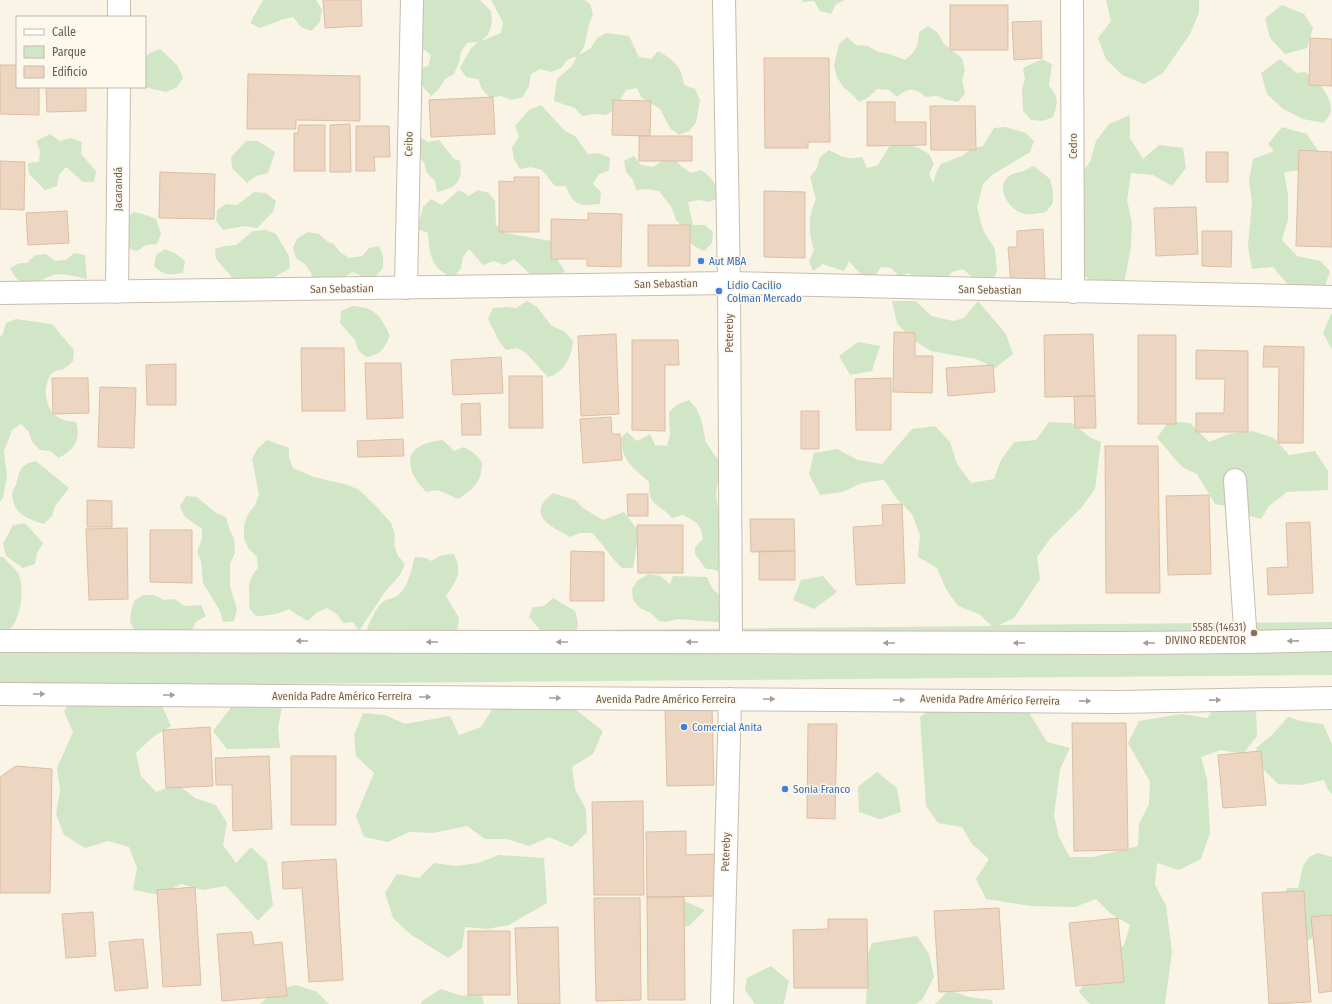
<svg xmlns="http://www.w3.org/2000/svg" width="1332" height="1004" viewBox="0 0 1332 1004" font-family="'Fira Sans Condensed',sans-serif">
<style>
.green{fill:#d0e6c6}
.building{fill:#ecd6c1;stroke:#ddbea3}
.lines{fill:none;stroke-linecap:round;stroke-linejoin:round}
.minor-casing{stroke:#cabcae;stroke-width:24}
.minor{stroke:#fff;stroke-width:22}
.oneway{fill:#a99e95}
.shop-dot{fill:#3f7fe0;stroke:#fdf8ec;stroke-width:1.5}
.education-dot{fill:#8d6e63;stroke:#fdf8ec;stroke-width:1.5}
.labels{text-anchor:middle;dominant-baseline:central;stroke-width:3;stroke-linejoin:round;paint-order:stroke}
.street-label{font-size:11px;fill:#705d4e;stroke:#fdf8ec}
.shop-label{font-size:11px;fill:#366cbe;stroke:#fdf8ec;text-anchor:start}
.education-label{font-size:11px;fill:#785e54;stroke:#fdf8ec;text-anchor:end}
</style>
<rect width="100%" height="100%" fill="#faf4e6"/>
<path class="green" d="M263,0H316L322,10L320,22L311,31L301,27L293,17L281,20L260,28L250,23Z
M414,0H480L491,11L492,23L488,35L481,41L501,33L503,22L491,0H584L590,4L593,14L589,25L584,47L579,55L591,48L597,38L606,33L629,36L639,57L651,59L658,51C674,60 682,67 684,85L695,89L700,100L696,123L689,131L679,135L670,128L660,109L641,97L637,88L626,90L615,109L606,115L593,114L582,116L575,108L554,101L557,79L572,66L577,56L567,60L561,68L551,72L540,69L531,74L529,86L523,97L511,100L501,96L490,98L482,89L478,79L466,77L460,68L471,48L478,42L467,43L461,52L459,62L454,74L445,79L439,89L431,96L417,80L418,69L428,66L431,55L422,48Z
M802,0H845L836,4L831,14L820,11L814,1L803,2Z
M1106,0H1199V13L1190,34L1163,73L1144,84L1122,75L1106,59L1098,38L1111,21Z
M1282,5L1304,14L1313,28L1307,48L1285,54L1270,38L1265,18Z
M928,26L938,33L944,44L962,58L965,70L962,80L965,93L958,102L947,100L937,96L926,97C914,88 909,87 897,97L889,90L877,89L869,97L859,102L851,93L843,87L837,77L834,66L839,44L847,37L856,45L868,46L878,52L889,54L905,60C916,51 918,47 919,32Z
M160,49L177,65L183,78L177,87L166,92L144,87L145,57L150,53Z
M1042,59L1052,64L1049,86C1059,98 1058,102 1053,117L1043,121L1031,120L1023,111L1022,89L1025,79L1023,68Z
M1280,59L1297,73L1305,72C1317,81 1332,94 1331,112C1329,116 1326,120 1324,123L1303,119L1283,109L1267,94L1261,73Z
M541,105L565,131L575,136L588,154L599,153L610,158L609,171L599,174L593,184L601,192L600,204C580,206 573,206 566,186H555L542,170L531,167L520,169L514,159L512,147L519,137L515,126L529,110Z
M1130,115V138L1143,159L1159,145L1183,148L1186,168L1172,186L1153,175L1131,173L1127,200L1132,223L1131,246L1122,295L1100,291L1083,274L1077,179L1090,162L1096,141L1109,124Z
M1005,127L1026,133L1034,141L1030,152L992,175L983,184L977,207L983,230L995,249L997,272L991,282L979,283L963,269L952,272L938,289H927L909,273L899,276L891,268L881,267L874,277H863L849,261L844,271L823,264L813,271L809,261L814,250C808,233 808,216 816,199L810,177L817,168L820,157L829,150C842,157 847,160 862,157L867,168L878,165L889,147L897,140L919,148L929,154L934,164L929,174L933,183L936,173L941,164L962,156L971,149L983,146L994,128Z
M1282,127L1307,134L1320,154L1306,170L1284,172L1288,195V219L1282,240L1297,256L1320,261L1330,271L1323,292L1301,300L1273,267L1252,269L1248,246L1252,202L1249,180L1253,159L1274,151L1268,144Z
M50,134L60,141L70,138L82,142L81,154L96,171L94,182H83L66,167L59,175L57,186L45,190L29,174L28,163L39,162L40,151L36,141Z
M418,136L428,142L439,140L454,159L460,161C463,181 457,188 437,192L435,181L427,173L424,163L410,143Z
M246,141H258L275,152L268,173L256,176L247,183L232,168L231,157Z
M634,156L641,165L653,167L662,161L674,158L682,167L691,173L701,170C713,178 716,184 719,198L709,202L699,200L688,202L693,225H705L713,232L712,243L704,251L694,246L685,238L684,228L676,220L672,208L659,191L647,189L636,190L633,180L626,172L624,161Z
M1034,166L1050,179L1053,191V203L1046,212C1040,213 1031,215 1025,214C1011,212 996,190 1006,179C1011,173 1016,173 1023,171C1027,170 1030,167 1034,166Z
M459,190L469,196L478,190L489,193L495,201L496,225L505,233L551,241L559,262L565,271L547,285L537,283L530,274L514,259L504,265L494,261L483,265L469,249L463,257L461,268L453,278C430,267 430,256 428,233L417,229L423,207L431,199L442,205Z
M254,192L266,193L276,201L273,212L257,228L245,226L223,230L216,221L217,210L226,204L237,205Z
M134,212L146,215L156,219L161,234L157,244L146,245L137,251L127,248L126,218Z
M266,230L276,234L289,256L290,268L261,285L238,284L216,259L215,249L225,246L236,245L253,231Z
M308,232L319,234L328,242L333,243L340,252L349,258L362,256L369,248L379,246L383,256V268L375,277H364L353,272L343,278L314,283L311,273L305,264L296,258L293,247L298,238Z
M165,249L176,254L185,261L183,273C169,275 164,276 154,266L156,255Z
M74,253L85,255L87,279C65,274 53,269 35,286C21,284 17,281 10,268L20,263H27L35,255L46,254L55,261L66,260Z
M527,301L537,307L551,325L565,332L573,341C572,352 568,366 557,373C555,375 551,376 548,377L526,353L517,348L506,350L499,341L488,319L493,308L505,307L516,308Z
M892,301H916L931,316L953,321L964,318L978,301L1006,334L1013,354L995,368L976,359L931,351L911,339L897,323Z
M352,306C375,307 381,316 390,336C383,350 382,354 366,357L358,350L355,340L340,323L341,311Z
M1331,314H1332V349L1323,333Z
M16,319L52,324L74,350L73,361C70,364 67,367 63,369C60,370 56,370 54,372C42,380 44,407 55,415C61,420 68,421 76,422C81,440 75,449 59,458L50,451L40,450L32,442L28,431L21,424L12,430L4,451L7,476L3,498L0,502V337L3,334L6,323Z
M858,342L880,346L872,371L850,375L839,356Z
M689,400L696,408L701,419L706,442L713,453L720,461L723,473L718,482L716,493L719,517L721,568L717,571L712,569H706L695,554V547L703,539C701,523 696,522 683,515L672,518C658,502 648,507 649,482C633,467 622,462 621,438L627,432L637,441L650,434L655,445L667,446L670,435L669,412L678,404Z
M1169,421L1190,423L1209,442L1229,434L1252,431L1274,438L1289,455L1315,451L1328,471V490L1287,492L1269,506L1261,519L1237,512L1227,506L1215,504L1197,474L1182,467L1157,438Z
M1049,422L1072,423L1091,438L1101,442L1095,489L1082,507L1050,539L1037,557L1040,579L1014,618L999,625L1332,622V675L0,686V636L136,632L130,622L131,612L134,601L143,595H154L164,600L175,599L184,606L201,605L206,616L196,622L191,632H370L367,628C372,619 376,605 386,600C389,598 394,598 397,596C409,587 411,570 415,557L426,558L431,561L442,555L454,554C463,574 457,579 446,596L459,618L457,631H541L529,617L533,607L544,606L553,598L575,611L578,622L577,630L992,626L979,614L958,606L946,589L937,568L918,557L920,535L912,514L897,499L884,480L862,483L842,492L820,495L809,474L814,453L837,449L858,460L882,464L912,429L935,426L950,442L957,464L971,483L994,479L1001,460L1014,442L1036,440Z
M267,440L289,448V457L293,468L314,477L348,485L359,490L376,506L391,523L395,534L394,545L398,556L405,564L400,575L385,592L359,631L353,622L343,623L337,614L327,608L316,613L308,621L299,616L289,609C278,614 269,616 256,616L249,608C251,588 244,585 258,568L257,557L248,548L244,538V525L248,514L255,505L259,495L252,459L258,448Z
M443,440L454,451L464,447L474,453L482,462C482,481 474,489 458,499L438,490L426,492C422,487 416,481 413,474C402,449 424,442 443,440Z
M36,461L69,488L55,506L52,516L44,524C30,520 15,515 13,499C12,497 12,495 12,493C13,489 16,486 17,482C20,468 22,464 36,461Z
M553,493L575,500L583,508L603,520L624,512L639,532L633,568H622C610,557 603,544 592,533H580L570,537C550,526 525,515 553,493Z
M186,496L197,497L216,513L226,517L229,528L234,539L235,553L230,564V586L237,609L234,621L223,622L220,611L203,583L201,561L197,552L202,539V529L184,516L180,506Z
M25,523L43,543L37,553L35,564L23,568L6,556L3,544L13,525Z
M0,557H3C7,562 14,567 18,573C25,586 21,616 12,627C9,630 5,632 1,634L0,633Z
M649,574L660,576L670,584L673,576L707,577L712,588L729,605L728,623L678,619L666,622L659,621L651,613L640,608L633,600L632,589L638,580Z
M823,576L837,592L814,609L793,600L801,580Z
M1240,691L1256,711L1257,736L1243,754L1221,750L1201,757L1207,779L1210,833L1201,859L1179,870L1157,863L1155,885L1166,905L1172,952L1165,1004H1090L1079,992L1091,973L1124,945L1130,925L1111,914L1096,899L1075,907L1031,906L986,899L976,879L989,859L972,844L962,827L938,823L926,806L920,717L936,704L1022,701L1047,742L1070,748L1060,769L1054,816L1059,837L1070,857H1093L1138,846L1139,824L1149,804L1150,782L1128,743L1139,721L1182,714L1207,718L1221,700Z
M77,693L162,706L171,726L153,737L136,753L141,776L156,792L177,784L195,798L216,805L227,823L223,845L236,863L251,847L267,862L273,905L258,921L226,886L203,890L181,884L160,895L133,890L137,868L129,847L108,841L85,848L64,835L56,814L60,790L57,768L73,732L64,711Z
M239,697L282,707L278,727L280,748L227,749L213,731Z
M562,699L603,731L593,754L572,767L575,789L586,809L587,832L572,847L549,837L529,846L507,839H485L467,826L433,833L409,832L388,842L364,837L356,816L374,773L356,756L354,735L363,713L385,715L405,724L450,716L459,735L481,727L493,708Z
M1288,717L1300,721L1323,724L1332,744V794L1328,790L1324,780L1301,785L1278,784L1262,768L1256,748L1273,734Z
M877,772L897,788L901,812L880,819L859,812L858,787Z
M1318,853L1332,857V933L1320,930L1312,938L1301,945L1282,898L1287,888H1298L1303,866L1309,857Z
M499,855L544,858L547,903L509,925L487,929L465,927L462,948L448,958L410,934L393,918L385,893L397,874L419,878L434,863L456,866L478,863Z
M684,901L705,910L689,926L666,928Z
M917,936L929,954L934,977L922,1000L916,1004H866L867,981L866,959L872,943Z
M771,966L789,981L784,1003L783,1004H755L745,990L747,978Z
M296,985L317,992L329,1004H260L273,991Z
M441,989L462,996L481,992L484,1004H421L422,1001Z
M949,990L969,997L992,1000L993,1004H935Z"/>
<path class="building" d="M323,0H361L362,26L325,28Z
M950,5H1008V50H950Z
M1041,21L1042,58L1014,60L1012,22Z
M1310,38L1332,39V86L1309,85Z
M764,58H829L830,142H808V148H765Z
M0,65H17V87H39V115L0,114Z
M248,74L360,76V121L296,120V129H247Z
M46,87H86V111L47,112Z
M493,97L495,134L431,137L429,100Z
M613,100L651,101L650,136L612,135Z
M867,102H895V122H926V145L867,146Z
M930,106H975L976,150H931Z
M350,124L351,172H330V125Z
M299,125H325V171H294V133H298Z
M356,126H389L390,157H374L375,171H356Z
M639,136H692V161H639Z
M1299,150L1332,152V247L1296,246Z
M1206,152H1228V182H1206Z
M0,161L25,162L24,210L0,209Z
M160,172L215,174L214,219L159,218Z
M514,177H539V232H499V181L514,182Z
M764,191L805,192V258L764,257Z
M1196,207L1198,254L1156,256L1154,208Z
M67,211L69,243L28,245L26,213Z
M588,213L622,214L621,267L587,266V259H551V219L588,220Z
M648,225H690V266H648Z
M1043,229L1045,282L1011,284L1008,247H1017V231Z
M1202,231H1232L1231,267L1202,266Z
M894,332L915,333V356H933L932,393L893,392Z
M616,334L619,414L581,416L578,336Z
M1093,334L1095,396L1045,397L1044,335Z
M1138,335H1176V424H1138Z
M632,340H678L679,365H665V431L632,430Z
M1264,346L1304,347L1303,443H1278L1279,367H1263Z
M301,348H344L345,411H302Z
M1196,350L1248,351V432H1196V413H1224L1225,379H1196Z
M501,357L503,393L453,395L451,360Z
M365,363H401L403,418L367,419Z
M176,364V405H147L146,365Z
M993,365L995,392L948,396L946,368Z
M509,376H542L543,428H509Z
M52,378H88L89,413L53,414Z
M891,378V430H856L855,379Z
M100,387L136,388L134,448L98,447Z
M1074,396H1095L1096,428H1075Z
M480,403L481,435H462L461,404Z
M801,411H819V449H801Z
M611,417L612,434H620L622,460L583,463L580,419Z
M403,439L404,456L358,457L357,441Z
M1105,446H1158L1160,593H1106Z
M627,494H648V516H628Z
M1209,495L1211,574L1168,575L1166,496Z
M87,500L112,501V527H87Z
M902,504L905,583L856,585L853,527L883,525L882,505Z
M750,519H794L795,551L751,552Z
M1310,522L1313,593L1268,595L1267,568L1288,567L1286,523Z
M637,525H683V573H638Z
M127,528L128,599L89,600L86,529Z
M150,530H192V583L150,582Z
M571,551L604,552V601H570Z
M759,551H795V580H759Z
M712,707L714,785L667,786L665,708Z
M1072,723H1126L1128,850L1074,851Z
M808,724H837L835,819L807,818Z
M210,727L213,786L166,788L163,730Z
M1261,751L1266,805L1223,808L1218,755Z
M269,756L272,829L233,831L232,785H216L215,758Z
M291,756H336V825H291Z
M16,766L52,769L50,893H0V777Z
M643,801L644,895H594L592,802Z
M686,831V855L717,854L718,896L647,897L646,832Z
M336,859L343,980L309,982L302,888L283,889L282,862Z
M195,887L201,985L163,987L157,890Z
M1304,891L1311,1002L1269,1004L1262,893Z
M647,897H684L685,1000H648Z
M594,898H640L641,1000L596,1001Z
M999,908L1004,989L939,992L934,911Z
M93,912L96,956L66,958L62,914Z
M1332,915V991L1319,993L1311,917Z
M1118,918L1124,982L1076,986L1069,923Z
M828,919H867L868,988H794L793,930L828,929Z
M558,927L560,1004H518L515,928Z
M468,931H510V995H468Z
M252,932L254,945L282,942L287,996L222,1001L217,934Z
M143,939L148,988L115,991L109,942Z"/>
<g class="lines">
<g class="minor-casing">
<path id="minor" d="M724,0L729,283L731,642
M1072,0L1073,292
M119,17V0
M406,288L412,0
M117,292L119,87
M0,293L729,283L1332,297
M1235,480L1246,642
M0,641L1119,643L1246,642L1332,640
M0,694L1118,702L1332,698
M722,1004L730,699"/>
</g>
<use href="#minor" class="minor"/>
</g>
<defs><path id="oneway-solid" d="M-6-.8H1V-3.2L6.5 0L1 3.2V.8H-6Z"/></defs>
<g class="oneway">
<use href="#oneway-solid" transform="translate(302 641) rotate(-180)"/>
<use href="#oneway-solid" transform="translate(1293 641) rotate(179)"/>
<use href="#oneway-solid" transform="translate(432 642) rotate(-180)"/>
<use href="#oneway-solid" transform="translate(562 642) rotate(-180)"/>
<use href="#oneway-solid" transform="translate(692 642) rotate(-180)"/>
<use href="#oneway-solid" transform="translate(889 643) rotate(-180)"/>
<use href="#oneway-solid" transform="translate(1019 643) rotate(-180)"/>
<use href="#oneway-solid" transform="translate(1149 643) rotate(180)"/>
<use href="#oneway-solid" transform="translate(39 694)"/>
<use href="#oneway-solid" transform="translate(169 695)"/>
<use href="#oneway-solid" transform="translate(425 697)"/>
<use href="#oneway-solid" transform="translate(555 698)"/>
<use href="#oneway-solid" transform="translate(769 699)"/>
<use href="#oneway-solid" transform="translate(899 700)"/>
<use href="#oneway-solid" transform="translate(1215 700) rotate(-1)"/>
<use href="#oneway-solid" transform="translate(1085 701) rotate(1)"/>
</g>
<g class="shop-dot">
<circle cx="701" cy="261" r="4"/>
<circle cx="719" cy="291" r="4"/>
<circle cx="684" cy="727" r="4"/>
<circle cx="785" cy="789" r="4"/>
</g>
<circle class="education-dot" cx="1254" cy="633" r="4"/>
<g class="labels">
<g class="street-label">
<text transform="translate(409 144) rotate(-89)">Ceibo</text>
<text transform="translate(1073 146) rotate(-90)">Cedro</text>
<text transform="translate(118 189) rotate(-90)">Jacarandá</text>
<text transform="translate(666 284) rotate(-1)">San Sebastian</text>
<text transform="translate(342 289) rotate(-1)">San Sebastian</text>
<text transform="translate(990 290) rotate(1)">San Sebastian</text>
<text transform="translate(729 333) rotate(-90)">Petereby</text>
<text x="342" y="696">Avenida Padre Américo Ferreira</text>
<text x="666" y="699">Avenida Padre Américo Ferreira</text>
<text transform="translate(990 700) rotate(1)">Avenida Padre Américo Ferreira</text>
<text transform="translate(726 852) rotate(-88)">Petereby</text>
</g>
<g class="shop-label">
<text x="709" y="261">Aut MBA</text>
<text x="727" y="285">Lidio Cacilio<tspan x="727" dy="13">Colman Mercado</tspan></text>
<text x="692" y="727">Comercial Anita</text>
<text x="793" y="789">Sonia Franco</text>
</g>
<g class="education-label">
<text x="1246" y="627">5585 (14631)<tspan x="1246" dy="13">DIVINO REDENTOR</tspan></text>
</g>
</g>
<rect x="16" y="16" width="130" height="72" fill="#fdf8ec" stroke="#c5baad"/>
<rect x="24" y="29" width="20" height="6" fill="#ffffff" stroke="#c5baad"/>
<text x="52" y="36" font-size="12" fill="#705d4e">Calle</text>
<rect x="24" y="46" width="20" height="12" fill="#d0e6c6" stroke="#c5baad"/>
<text x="52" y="56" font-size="12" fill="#705d4e">Parque</text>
<rect x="24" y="66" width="20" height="12" fill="#ecd6c1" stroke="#c5baad"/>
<text x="52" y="76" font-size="12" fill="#705d4e">Edificio</text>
</svg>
